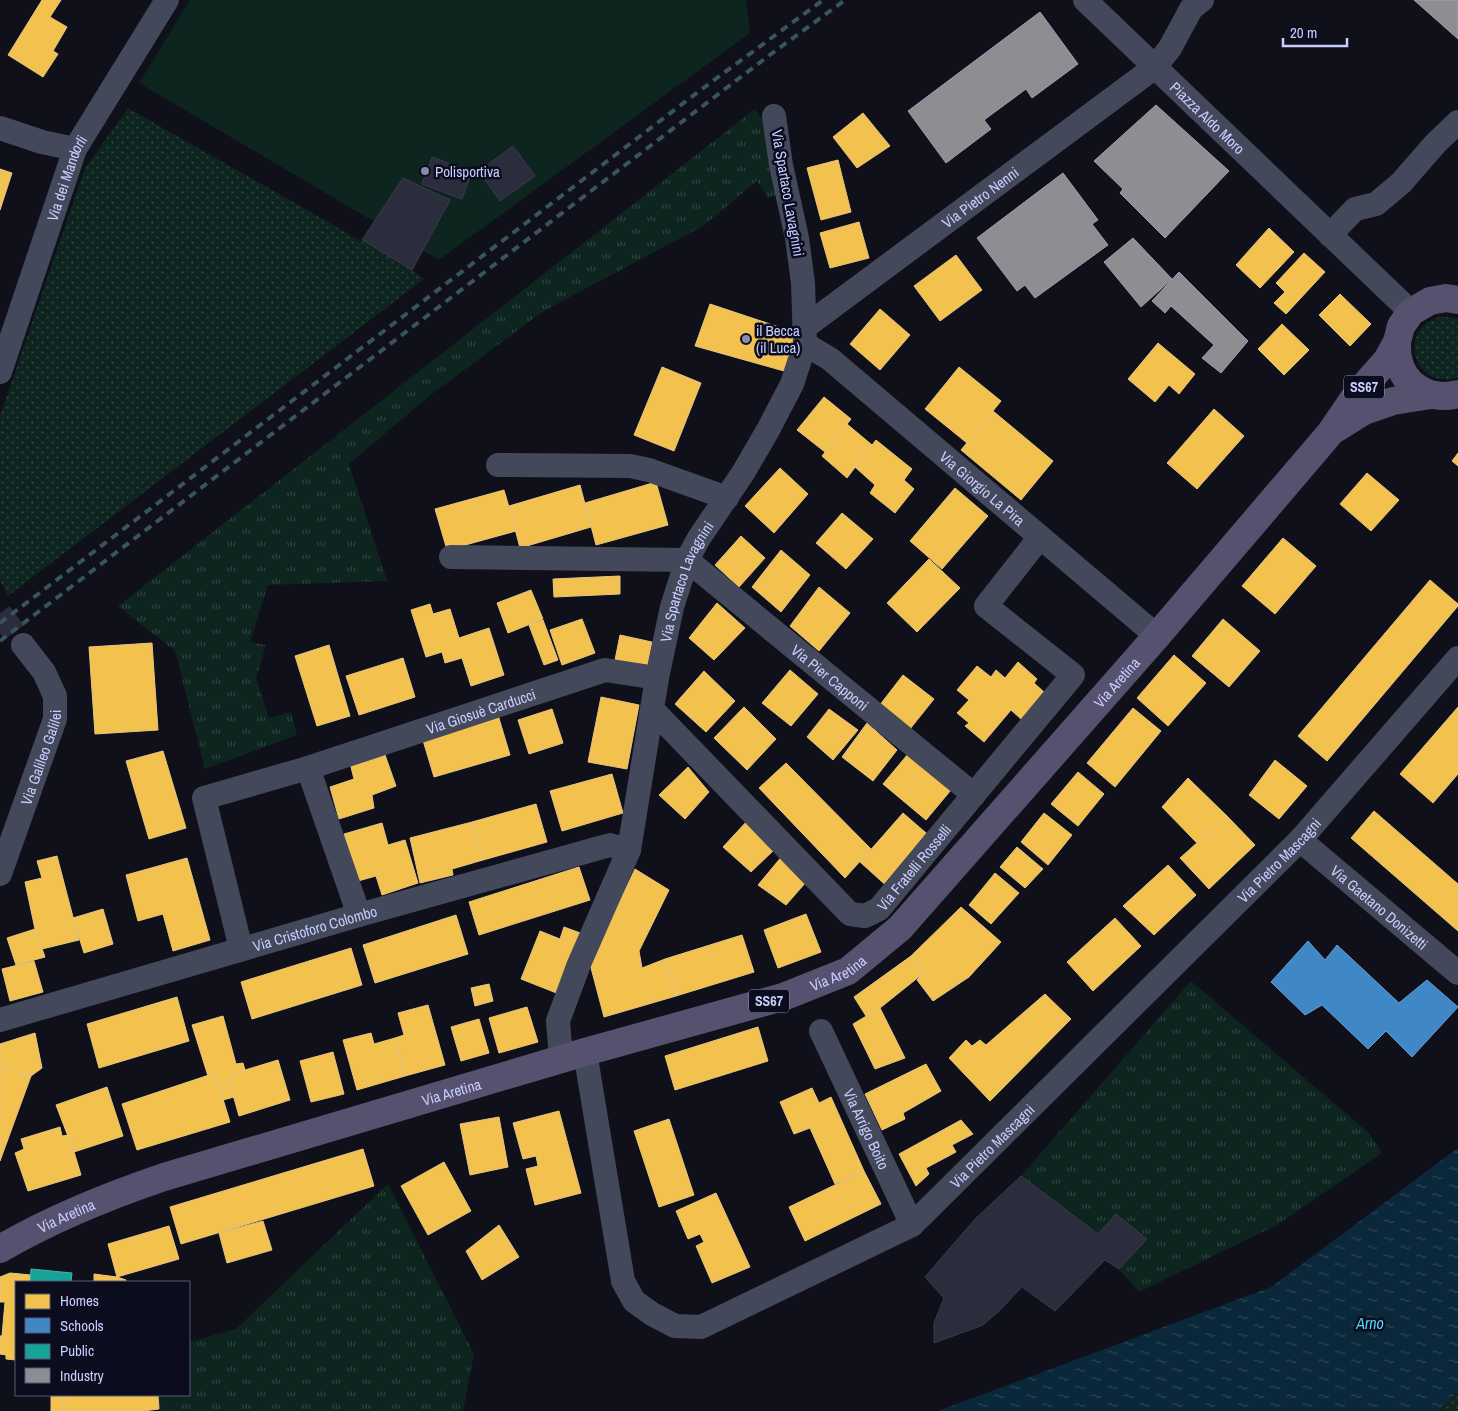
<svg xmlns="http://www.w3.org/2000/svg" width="1458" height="1411" viewBox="0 0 1458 1411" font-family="'Archivo Narrow',sans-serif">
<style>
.grass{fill:url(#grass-dots)}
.park{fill:url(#park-tufts)}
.pitch{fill:#0e241f}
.water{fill:url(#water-ripples)}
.homes{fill:#f2c14e;stroke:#e5c583}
.schools{fill:#3f88c5;stroke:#689dd6}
.public{fill:#17a398;stroke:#4cb0b7}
.industry{fill:#8d8d92;stroke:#9ea0b3}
.building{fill:#2c2d3c;stroke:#393a4f}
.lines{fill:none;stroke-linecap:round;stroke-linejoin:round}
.minor-tunnel{stroke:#2b2c3c;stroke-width:24;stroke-dasharray:24 12;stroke-linecap:butt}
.minor{stroke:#43485a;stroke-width:24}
.major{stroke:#56516e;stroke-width:28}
.rail{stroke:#39545c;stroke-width:4;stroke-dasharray:8 6;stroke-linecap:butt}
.poi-dot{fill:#878cae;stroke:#0b0c1d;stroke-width:2}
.labels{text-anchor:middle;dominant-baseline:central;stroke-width:5;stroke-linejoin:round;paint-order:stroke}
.shield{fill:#0b0c1d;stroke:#8f94bb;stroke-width:1}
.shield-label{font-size:14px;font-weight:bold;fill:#c7ceff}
.street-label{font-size:15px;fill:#c7ceff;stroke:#0b0c1d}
.poi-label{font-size:15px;fill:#c7ceff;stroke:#0b0c1d;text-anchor:start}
.water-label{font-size:16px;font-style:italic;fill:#55d8ff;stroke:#0b0c1d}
</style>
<defs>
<pattern id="grass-dots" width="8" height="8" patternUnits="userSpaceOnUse" patternTransform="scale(1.25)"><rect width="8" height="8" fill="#0e241f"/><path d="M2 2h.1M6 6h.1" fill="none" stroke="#304341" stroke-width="1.8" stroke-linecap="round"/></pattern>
<pattern id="park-tufts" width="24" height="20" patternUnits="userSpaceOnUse" patternTransform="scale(1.25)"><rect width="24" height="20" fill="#0e241f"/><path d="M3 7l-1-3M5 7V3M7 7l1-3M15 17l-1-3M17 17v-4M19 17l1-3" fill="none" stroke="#304341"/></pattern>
<pattern id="water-ripples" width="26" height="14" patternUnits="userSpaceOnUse" patternTransform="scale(1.25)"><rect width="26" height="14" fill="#0a283a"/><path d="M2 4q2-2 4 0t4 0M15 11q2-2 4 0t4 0" fill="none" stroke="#2c4658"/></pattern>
</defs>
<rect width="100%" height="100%" fill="#0f1019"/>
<path class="grass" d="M128,108L412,270L424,279L8,596L0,580V416L85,168Z
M1442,316L1458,319V377C1417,393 1392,330 1442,316Z
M1458,1392V1411H1438Z"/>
<path class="park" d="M755,109L765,122L779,194L768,198L757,181L703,226L542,312L428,397L349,464L387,581L268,585L250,642L266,645L256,678L269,718L291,712L297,735L205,769L175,651L118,606Z
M1191,981L1370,1134L1382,1153L1277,1225L1139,1292L1119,1269L1146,1238L1116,1214L1098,1234L1021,1176Z
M388,1184L474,1354L463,1411H160L158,1395H189V1342L236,1329Z"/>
<path class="pitch" d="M190,0H746L750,33L439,260L139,83Z"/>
<path class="water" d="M1458,1148V1392L1438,1411H938L1271,1287Z"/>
<path class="homes" d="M42,0H61L50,17L67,27L53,51L58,54L43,77L8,55Z
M863,113L890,146L857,168L833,137Z
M838,160L851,212L821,220L807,168Z
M0,169L12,173L0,210Z
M859,222L869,258L830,268L820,233Z
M1269,228L1294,252L1260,288L1236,265Z
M1304,253L1325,272L1286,314L1274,303L1285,292L1276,283Z
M956,255L982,290L940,321L914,286Z
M1340,294L1371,324L1350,346L1319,315Z
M710,304L797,333L784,371L695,346Z
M880,309L910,335L880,370L850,344Z
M1282,324L1309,350L1284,375L1258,349Z
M1158,343L1195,374L1179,394L1169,385L1155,402L1128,379Z
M662,367L701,383L674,451L634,435Z
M959,367L1001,401L967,443L925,409Z
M824,397L851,419L825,452L797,430Z
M1214,409L1244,436L1197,489L1167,463Z
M993,411L1053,461L1021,500L961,450Z
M847,424L872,445L847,478L822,456Z
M876,440L912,469L904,480L914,489L895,513L870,493L875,485L855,467Z
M1458,453V466L1452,461Z
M780,468L808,494L774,533L745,506Z
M1367,473L1399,500L1371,531L1340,504Z
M656,482L668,525L596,545L585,503Z
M580,485L591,527L520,548L509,506Z
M955,488L988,516L942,569L910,541Z
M504,490L516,531L447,550L435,509Z
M842,513L873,539L846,569L816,543Z
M741,536L765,558L739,587L715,565Z
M1283,538L1316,566L1275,614L1242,586Z
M781,550L810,575L781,612L752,587Z
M929,559L960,588L917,632L887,603Z
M620,576V594L554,597L553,579Z
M1430,580L1458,604V606L1327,761L1298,736Z
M819,587L850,613L819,651L790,626Z
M531,590L543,619L508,633L497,603Z
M717,603L745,628L714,660L689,638Z
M430,604L433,614L450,609L459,638L489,628L504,675L471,686L462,658L445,663L442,652L426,657L411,610Z
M582,619L595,653L562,665L550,630Z
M1223,619L1260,651L1229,687L1192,656Z
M543,620L558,660L544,665L529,625Z
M620,635L652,642L647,667L615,660Z
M152,643L158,730L95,734L89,647Z
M329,645L350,716L317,726L295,656Z
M1174,655L1206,683L1168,726L1137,698Z
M403,658L415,697L359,715L346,676Z
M1018,662L1037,679L1034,683L1044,692L1021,719L1011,710L984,742L965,726L969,723L957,713L969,700L957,690L977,666L991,677L996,670L1005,678Z
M790,670L818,694L791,726L762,703Z
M704,671L735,701L706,732L675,704Z
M903,675L934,699L910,729L879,706Z
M601,697L639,705L627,769L588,762Z
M744,707L776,739L747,770L714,738Z
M1458,707V774L1433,803L1400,774Z
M1133,708L1161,731L1115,787L1087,763Z
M552,709L563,743L529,754L518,720Z
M829,709L858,730L833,760L807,737Z
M498,715L510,755L434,777L422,737Z
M867,723L897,750L873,781L842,757Z
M163,751L186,828L149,839L126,761Z
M384,752L396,786L372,795L374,808L339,819L330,787L354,779L350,763Z
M908,754L951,790L926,820L883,784Z
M1275,760L1307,786L1279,819L1249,795Z
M786,763L871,849L845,878L759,788Z
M688,767L709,792L685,819L659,795Z
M1078,772L1104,794L1078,826L1051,804Z
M612,774L623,813L562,831L550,791Z
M1188,778L1227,816L1197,843L1162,807Z
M536,804L547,842L483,860L472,822Z
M1374,811L1458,884V931L1351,838Z
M903,813L933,839L889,888L860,862Z
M1044,813L1072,835L1048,865L1021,842Z
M1227,816L1255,845L1209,889L1180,858Z
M748,820L775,849L751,872L723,847Z
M472,822L483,860L452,869L453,875L420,883L410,838Z
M382,823L388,845L405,840L418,883L382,895L376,876L358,881L344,834Z
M1017,847L1043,869L1025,888L1000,867Z
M783,855L807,881L786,905L758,885Z
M57,856L79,940L42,949L35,929L25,882L42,878L37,861Z
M187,858L210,940L173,951L163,914L138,921L126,875Z
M1168,865L1196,895L1154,935L1123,906Z
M579,867L590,900L479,935L469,902Z
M635,869L669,890L639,951L642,968L665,959L676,996L604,1017L590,964Z
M995,873L1019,893L991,924L969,905Z
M961,907L1001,942L969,977L933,1001L917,980L925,972L911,956Z
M103,909L113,944L84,953L73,918Z
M806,914L821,952L778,968L764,930Z
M456,915L468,954L375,983L363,945Z
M1115,918L1141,946L1093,991L1067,962Z
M564,927L583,934L559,994L521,979L540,931L560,939Z
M35,929L45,957L16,965L7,938Z
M742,935L754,972L676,996L665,959Z
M351,948L362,985L252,1019L241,982Z
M911,956L925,972L880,1008L866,1016L854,997Z
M34,961L43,992L10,1001L2,969Z
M489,984L493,1001L475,1006L471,988Z
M1045,994L1071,1019L990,1101L949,1058L966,1040L972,1046L980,1040L986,1045Z
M177,997L189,1041L99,1068L87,1024Z
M428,1005L445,1065L405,1076L395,1038L404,1035L398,1013Z
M527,1007L538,1042L499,1053L489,1018Z
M880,1008L905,1058L875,1069L853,1024Z
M223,1016L236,1064L243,1063L245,1070L228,1077L234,1097L223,1100L215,1073L208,1076L192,1025Z
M479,1019L489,1053L461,1061L451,1027Z
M758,1027L768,1061L675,1090L665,1056Z
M35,1033L42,1068L31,1076L0,1065V1044Z
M371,1033L374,1044L395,1038L405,1076L357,1090L343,1040Z
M333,1052L344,1094L311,1102L300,1061Z
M278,1060L290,1100L239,1116L228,1077L245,1070Z
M926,1064L941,1091L903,1113L905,1119L882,1130L865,1094Z
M0,1065L31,1076L0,1161Z
M215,1073L230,1122L137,1150L122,1104Z
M107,1087L123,1136L74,1152L56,1105Z
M812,1088L819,1103L831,1097L864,1171L835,1184L810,1128L794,1134L780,1102Z
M559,1111L581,1193L535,1205L526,1169L538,1166L536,1156L523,1159L513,1123Z
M499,1117L508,1167L470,1175L460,1124Z
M669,1119L694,1195L659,1207L634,1131Z
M961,1120L973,1134L952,1145L956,1152L926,1168L929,1174L916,1186L899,1154Z
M60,1127L62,1136L69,1135L81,1175L28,1191L15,1153L24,1149L21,1139Z
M363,1149L374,1186L181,1244L170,1207Z
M444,1162L471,1211L428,1235L401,1186Z
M864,1171L881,1204L805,1241L789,1207Z
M716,1193L750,1267L712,1283L696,1246L704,1242L700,1234L688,1239L676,1211Z
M263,1221L272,1250L227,1263L219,1233Z
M499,1225L519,1257L482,1280L466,1251Z
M169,1226L179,1259L117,1277L108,1244Z
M10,1273L31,1275L30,1282H16V1360L6,1359V1355L0,1354V1336H2L5,1302H0V1277Z
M94,1274L117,1277L126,1280V1282H94Z
M51,1395H64V1411H51Z
M64,1395H158L159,1409L143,1411H64Z"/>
<path class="schools" d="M1308,941L1325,960L1337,945L1399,1003L1427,980L1458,1007L1412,1057L1386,1031L1368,1049L1322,1005L1305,1015L1271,982Z"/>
<path class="public" d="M31,1269L72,1273L71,1282H30Z"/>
<path class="industry" d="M1414,0H1458V39Z
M1040,12L1078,64L1032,98L1026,89L984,120L991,129L946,163L908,111Z
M1156,105L1229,171L1165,238L1120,193L1123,189L1094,161Z
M1063,173L1098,220L1092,224L1108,245L1035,298L1025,285L1017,291L977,238Z
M1133,238L1172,279L1141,307L1104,262Z
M1179,272L1248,341L1221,373L1202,358L1214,345L1171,306L1165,313L1152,301Z"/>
<path class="building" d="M513,146L535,176L500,201L479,171Z
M432,157L472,172L462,199L422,184Z
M403,178L450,200L412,270L362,240Z
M1021,1176L1098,1234L1116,1214L1147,1239L1119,1269L1105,1260L1055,1311L1022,1287L998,1312L983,1325L934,1343V1323L944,1298L925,1277L975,1219Z"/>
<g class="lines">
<path class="minor-tunnel" d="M0,613L23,645"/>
<g class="minor">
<path id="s1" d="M1085,0L1411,312"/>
<path d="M0,128L42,142L75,149"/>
<path d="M1330,235L1355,209L1376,204L1401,183L1435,144L1458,122"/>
<path id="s2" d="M805,327L1155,67L1170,48L1191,9L1202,0"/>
<path id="s3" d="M805,344L830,359L1157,636"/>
<path id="s4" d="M0,372L75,149L167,0"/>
<path d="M498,465L630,466L649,470L727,498"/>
<path id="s5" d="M451,557L687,560L974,795"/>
<path id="s6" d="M652,709L850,914L865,916L879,909L1073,675L986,606L1040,537"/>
<path id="s7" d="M308,768L605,670L657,678"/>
<path id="s8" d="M1300,840L1458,973"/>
<path id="s9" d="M0,874L55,719V696L44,672L23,645"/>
<path d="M241,949L204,798L308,768L359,915"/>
<path id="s10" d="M0,1020L359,915L610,845L629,850"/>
<path id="s11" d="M821,1031L912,1225"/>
<path id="s12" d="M585,1052L623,1281L634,1301L652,1314L675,1326L701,1327L912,1225L1300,840L1458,658"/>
<path id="s13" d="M561,1059L558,1021L579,964L629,850L657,678L672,607L687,560L699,538L743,473L768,430L792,384L805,344L803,283L797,238L781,165L774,116"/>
</g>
<g class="major">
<path d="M1397,342C1397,347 1397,353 1398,358C1403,387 1431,401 1458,394"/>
<path d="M1337,428L1364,411L1393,401L1431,395"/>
<path id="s14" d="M0,1249C51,1219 108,1196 164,1177L585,1052L783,997L848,971L900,928L1157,636L1331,432L1357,394L1387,360L1397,342L1401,326L1411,312L1430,301L1446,298L1458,300"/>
</g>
<path class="rail" d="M0,623L702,89L823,0
M0,641L771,54L845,0"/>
</g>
<g class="poi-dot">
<circle cx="425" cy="171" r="5"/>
<circle cx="746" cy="339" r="5"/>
</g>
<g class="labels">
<g class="shield">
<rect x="1344" y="375.5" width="40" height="23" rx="4"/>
<rect x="749" y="989.5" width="40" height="23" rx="4"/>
</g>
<g class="shield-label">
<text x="1364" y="387">SS67</text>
<text x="769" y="1001">SS67</text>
</g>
<g class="street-label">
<text stroke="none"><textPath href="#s1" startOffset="170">Piazza Aldo Moro</textPath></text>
<text stroke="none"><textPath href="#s4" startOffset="205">Via dei Mandorli</textPath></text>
<text transform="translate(788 193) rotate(80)">Via Spartaco Lavagnini</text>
<text stroke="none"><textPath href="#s2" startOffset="218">Via Pietro Nenni</textPath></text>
<text stroke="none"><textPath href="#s3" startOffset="229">Via Giorgio La Pira</textPath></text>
<text stroke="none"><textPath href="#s13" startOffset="499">Via Spartaco Lavagnini</textPath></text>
<text stroke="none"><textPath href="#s5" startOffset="421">Via Pier Capponi</textPath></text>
<text stroke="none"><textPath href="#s14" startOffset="1289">Via Aretina</textPath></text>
<text stroke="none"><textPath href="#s7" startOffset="182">Via Giosuè Carducci</textPath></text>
<text stroke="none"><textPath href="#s9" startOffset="124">Via Galileo Galilei</textPath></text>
<text stroke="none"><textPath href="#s12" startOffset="1081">Via Pietro Mascagni</textPath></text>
<text stroke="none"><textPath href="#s6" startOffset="370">Via Fratelli Rosselli</textPath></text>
<text stroke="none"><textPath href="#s8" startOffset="104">Via Gaetano Donizetti</textPath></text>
<text stroke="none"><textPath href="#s10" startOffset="328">Via Cristoforo Colombo</textPath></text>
<text stroke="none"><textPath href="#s14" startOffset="884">Via Aretina</textPath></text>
<text stroke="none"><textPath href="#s14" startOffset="479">Via Aretina</textPath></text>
<text stroke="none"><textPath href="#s11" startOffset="108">Via Arrigo Boito</textPath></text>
<text stroke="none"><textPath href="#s12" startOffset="676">Via Pietro Mascagni</textPath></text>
<text stroke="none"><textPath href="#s14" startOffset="74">Via Aretina</textPath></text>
</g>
<g class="poi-label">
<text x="435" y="171">Polisportiva</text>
<text x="756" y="330">il Becca<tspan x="756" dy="17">(il Luca)</tspan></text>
</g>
<g class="water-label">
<text x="1370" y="1323">Arno</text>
</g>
</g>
<rect x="15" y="1281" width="175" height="115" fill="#0b0c1d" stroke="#565a77"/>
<rect x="25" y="1294" width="25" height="15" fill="#f2c14e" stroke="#565a77"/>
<text x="60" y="1306" font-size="15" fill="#c7ceff">Homes</text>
<rect x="25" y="1318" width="25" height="15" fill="#3f88c5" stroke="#565a77"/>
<text x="60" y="1331" font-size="15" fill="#c7ceff">Schools</text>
<rect x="25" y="1344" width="25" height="15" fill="#17a398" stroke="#565a77"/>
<text x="60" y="1356" font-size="15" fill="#c7ceff">Public</text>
<rect x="25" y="1368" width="25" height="15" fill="#8d8d92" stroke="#565a77"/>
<text x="60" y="1381" font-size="15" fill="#c7ceff">Industry</text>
<path d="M1283 38v8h64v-8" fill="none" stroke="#c7ceff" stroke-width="2.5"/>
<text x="1290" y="38" font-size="15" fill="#c7ceff" stroke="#0b0c1d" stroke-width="4" paint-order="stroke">20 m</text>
</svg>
